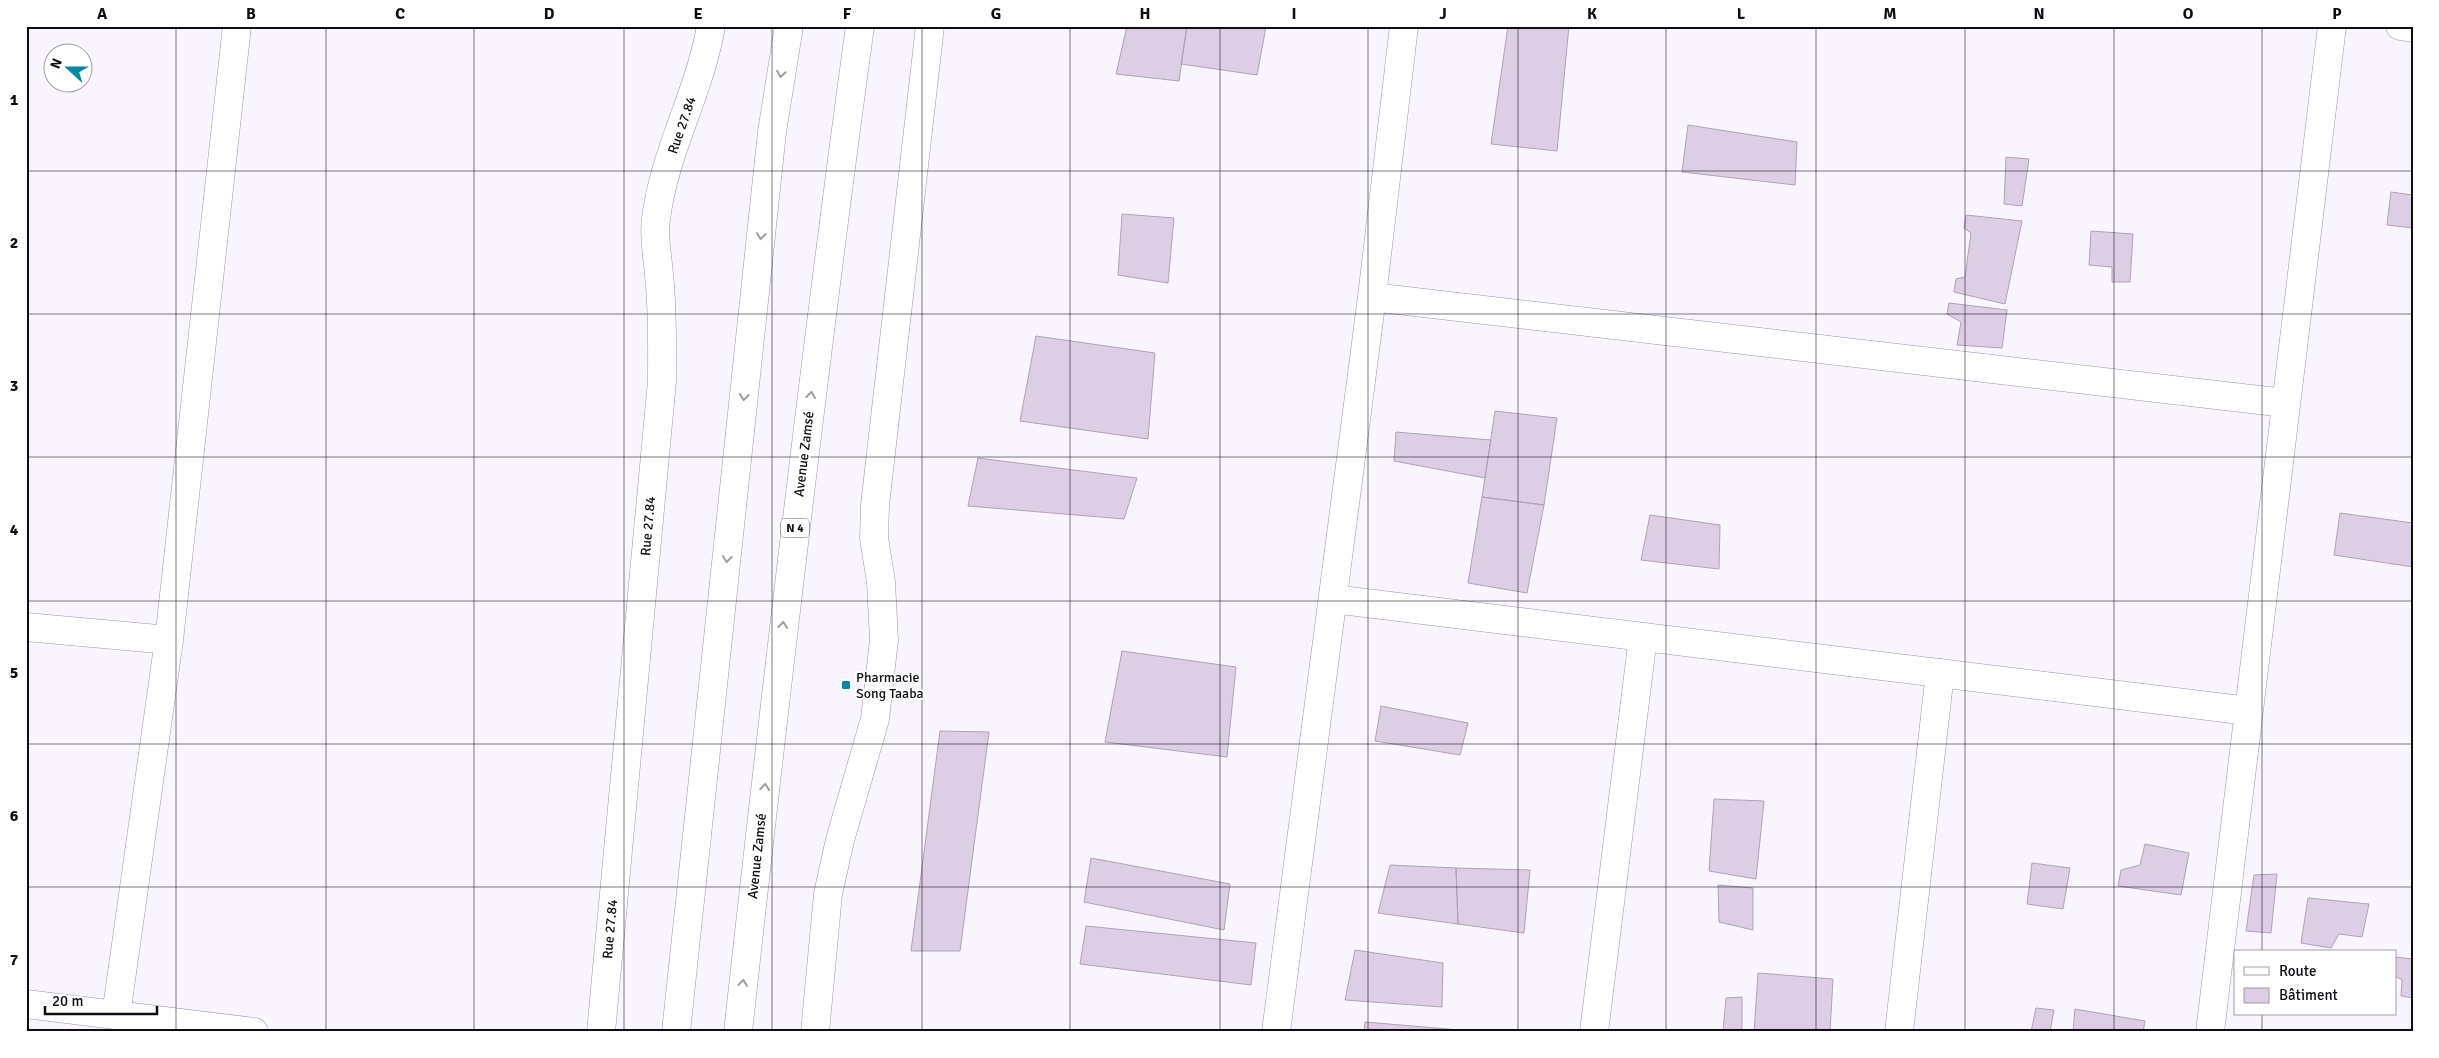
<svg xmlns="http://www.w3.org/2000/svg" width="2439" height="1058" viewBox="0 0 2439 1058" font-family="Signika,sans-serif">
<style>
.building{fill:#dccfe5;stroke:#afa2b7}
.lines{fill:none;stroke-linecap:round;stroke-linejoin:round}
.minor-casing{stroke:#9e94aa;stroke-width:29}
.tertiary-casing{stroke:#9e94aa;stroke-width:29}
.trunk-casing{stroke:#9e94aa;stroke-width:29}
.minor{stroke:#fff;stroke-width:28}
.tertiary{stroke:#fff;stroke-width:28}
.trunk{stroke:#fff;stroke-width:28}
.oneway{stroke:#9f9ea1}
.grid{fill:none;stroke:#100c14;stroke-width:1;stroke-opacity:0.55}
.poi-dot{fill:#0089a9;stroke:#fff;stroke-width:2}
.labels{text-anchor:middle;dominant-baseline:central;stroke-width:4;stroke-linejoin:round;paint-order:stroke}
.shield{fill:#fff;stroke:#58555a;stroke-width:1}
.shield-label{font-size:12px;font-weight:bold;fill:#100c14}
.street-label{font-size:14px;fill:#100c14;stroke:#fff}
.poi-label{font-size:14px;fill:#100c14;stroke:#fff;text-anchor:start}
.neatline{fill:none;stroke:#100c14;stroke-width:2}
.grid-label{font-size:16px;text-anchor:middle;font-weight:bold;fill:#100c14}
</style>
<rect width="100%" height="100%" fill="#f9f5ff"/>
<path class="building" d="M1127,26H1187L1179,81L1116,74Z
M1187,26L1266,27L1257,75L1181,64Z
M1508,26H1569L1557,151L1491,144Z
M1688,125L1797,142L1795,185L1682,172Z
M2006,157L2029,159L2022,206L2004,204Z
M2391,192L2413,195V228L2387,225Z
M1122,214L1174,218L1168,283L1118,275Z
M1966,215L2022,221L2005,304L1954,292L1956,279L1965,277L1971,233L1964,228Z
M2091,231L2133,234L2130,282H2112V267L2089,265Z
M1949,303L2007,310L2002,348L1957,345L1961,322L1947,314Z
M1036,336L1155,353L1148,439L1020,421Z
M1495,411L1557,418L1544,505L1482,497Z
M1396,432L1491,440L1485,478L1394,461Z
M978,458L1137,478L1124,519L968,506Z
M1482,497L1544,505L1527,593L1468,583Z
M2340,513L2413,523V567L2334,555Z
M1650,515L1720,525L1719,569L1641,560Z
M1122,651L1236,667L1227,757L1105,742Z
M1381,706L1468,723L1460,755L1375,741Z
M940,731L989,732L960,951H911Z
M1714,799L1764,801L1756,879L1709,871Z
M2145,844L2189,853L2181,895L2118,886L2121,870L2140,865Z
M1091,858L1230,884L1224,930L1084,902Z
M2032,863L2070,868L2063,909L2027,904Z
M1390,865L1456,868L1458,924L1378,913Z
M1456,868L1530,870L1524,933L1458,924Z
M2277,874L2271,933L2246,931L2254,875Z
M1718,885L1753,888V930L1719,922Z
M2308,898L2369,904L2362,937L2339,934L2331,948L2301,943Z
M1086,926L1256,943L1251,985L1080,964Z
M1355,950L1443,963L1442,1007L1345,1000Z
M2395,957L2413,959V998L2401,996L2402,980L2395,976Z
M1758,973L1833,979L1830,1032H1754Z
M1742,997V1032H1723L1726,998Z
M2036,1008L2054,1010L2050,1032H2031Z
M2075,1009L2145,1021L2143,1032H2073Z
M1365,1022L1436,1028V1032H1364Z
M1436,1028L1484,1032H1436Z"/>
<g class="lines">
<g class="minor-casing">
<path id="minor" d="M1372,297L2285,403
M1333,599L2249,711
M26,627L169,640
M26,1004L254,1032
M116,1015L169,640L237,26
M601,1032L662,381C662,346 663,311 659,275C658,257 653,238 656,219C664,152 700,92 711,26
M815,1032L828,894L840,840L875,719L884,640L881,582L874,538L875,505L930,26
M1276,1032L1372,297L1404,26
M1594,1032L1643,637
M1899,1032L1940,673
M2210,1032L2332,26"/>
</g>
<g class="tertiary-casing">
<path id="tertiary" d="M2400,26L2413,28"/>
</g>
<g class="trunk-casing">
<path id="trunk" d="M676,1032L772,132L789,26
M738,1032C775,696 814,361 860,26"/>
</g>
<use href="#minor" class="minor"/>
<use href="#tertiary" class="tertiary"/>
<use href="#trunk" class="trunk"/>
</g>
<defs><path id="oneway-chevron" d="M-2-3.5L2.5 0L-2 3.5" fill="none" stroke-width="1.6" stroke-linecap="round" stroke-linejoin="round" transform="scale(1.25)"/></defs>
<g class="oneway">
<use href="#oneway-chevron" transform="translate(781 74) rotate(99)"/>
<use href="#oneway-chevron" transform="translate(761 236) rotate(96)"/>
<use href="#oneway-chevron" transform="translate(811 395) rotate(-83)"/>
<use href="#oneway-chevron" transform="translate(744 397) rotate(96)"/>
<use href="#oneway-chevron" transform="translate(727 559) rotate(96)"/>
<use href="#oneway-chevron" transform="translate(783 625) rotate(-83)"/>
<use href="#oneway-chevron" transform="translate(765 787) rotate(-84)"/>
<use href="#oneway-chevron" transform="translate(743 983) rotate(-84)"/>
</g>
<path class="grid" d="M176,26V1032M326,26V1032M474,26V1032M624,26V1032M772,26V1032M922,26V1032M1070,26V1032M1220,26V1032M1368,26V1032M1518,26V1032M1666,26V1032M1816,26V1032M1965,26V1032M2114,26V1032M2262,26V952M26,171H2413M26,314H2413M26,457H2413M26,601H2413M26,744H2413M26,887H2413M2262,1014V1032"/>
<rect class="poi-dot" x="841" y="680" width="10" height="10" rx="2.5"/>
<g class="labels">
<rect class="shield" x="781" y="518.5" width="28" height="19" rx="4"/>
<g class="shield-label">
<text x="795" y="528">N 4</text>
</g>
<g class="street-label">
<text transform="translate(682 125) rotate(-71)">Rue 27.84</text>
<text transform="translate(804 454) rotate(-83)">Avenue Zamsé</text>
<text transform="translate(648 526) rotate(-85)">Rue 27.84</text>
<text transform="translate(757 856) rotate(-84)">Avenue Zamsé</text>
<text transform="translate(610 929) rotate(-85)">Rue 27.84</text>
</g>
<g class="poi-label">
<text x="856" y="677">Pharmacie<tspan x="856" dy="16">Song Taaba</tspan></text>
</g>
</g>
<rect width="2439" height="1058" fill="none" stroke="#ffffff" stroke-width="55"/>
<rect x="2234" y="950" width="162" height="65" fill="#ffffff" stroke="#9f9ea1"/>
<rect x="2244" y="967" width="25" height="8" fill="#ffffff" stroke="#9f9ea1"/>
<text x="2279" y="976" font-size="15" fill="#100c14">Route</text>
<rect x="2244" y="988" width="25" height="15" fill="#dccfe5" stroke="#9f9ea1"/>
<text x="2279" y="1000" font-size="15" fill="#100c14">Bâtiment</text>
<g transform="translate(68 68) rotate(291)"><circle r="24" fill="#ffffff" stroke="#9f9ea1"/>
<path d="M0-4L9 19L0 12L-9 19Z" fill="#0089a9"/>
<text y="-8" font-size="14" font-weight="bold" text-anchor="middle" fill="#100c14">N</text>
</g>
<path d="M45 1006v8h112v-8" fill="none" stroke="#100c14" stroke-width="2.5"/>
<text x="52" y="1006" font-size="15" fill="#100c14" stroke="#ffffff" stroke-width="4" paint-order="stroke">20 m</text>
<rect x="28" y="28" width="2384" height="1002" class="neatline"/>
<g class="grid-label">
<text x="102" y="19">A</text>
<text x="251" y="19">B</text>
<text x="400" y="19">C</text>
<text x="549" y="19">D</text>
<text x="698" y="19">E</text>
<text x="847" y="19">F</text>
<text x="996" y="19">G</text>
<text x="1145" y="19">H</text>
<text x="1294" y="19">I</text>
<text x="1443" y="19">J</text>
<text x="1592" y="19">K</text>
<text x="1741" y="19">L</text>
<text x="1890" y="19">M</text>
<text x="2039" y="19">N</text>
<text x="2188" y="19">O</text>
<text x="2337" y="19">P</text>
<text x="14" y="105">1</text>
<text x="14" y="248">2</text>
<text x="14" y="391">3</text>
<text x="14" y="535">4</text>
<text x="14" y="678">5</text>
<text x="14" y="821">6</text>
<text x="14" y="965">7</text>
</g>
</svg>
